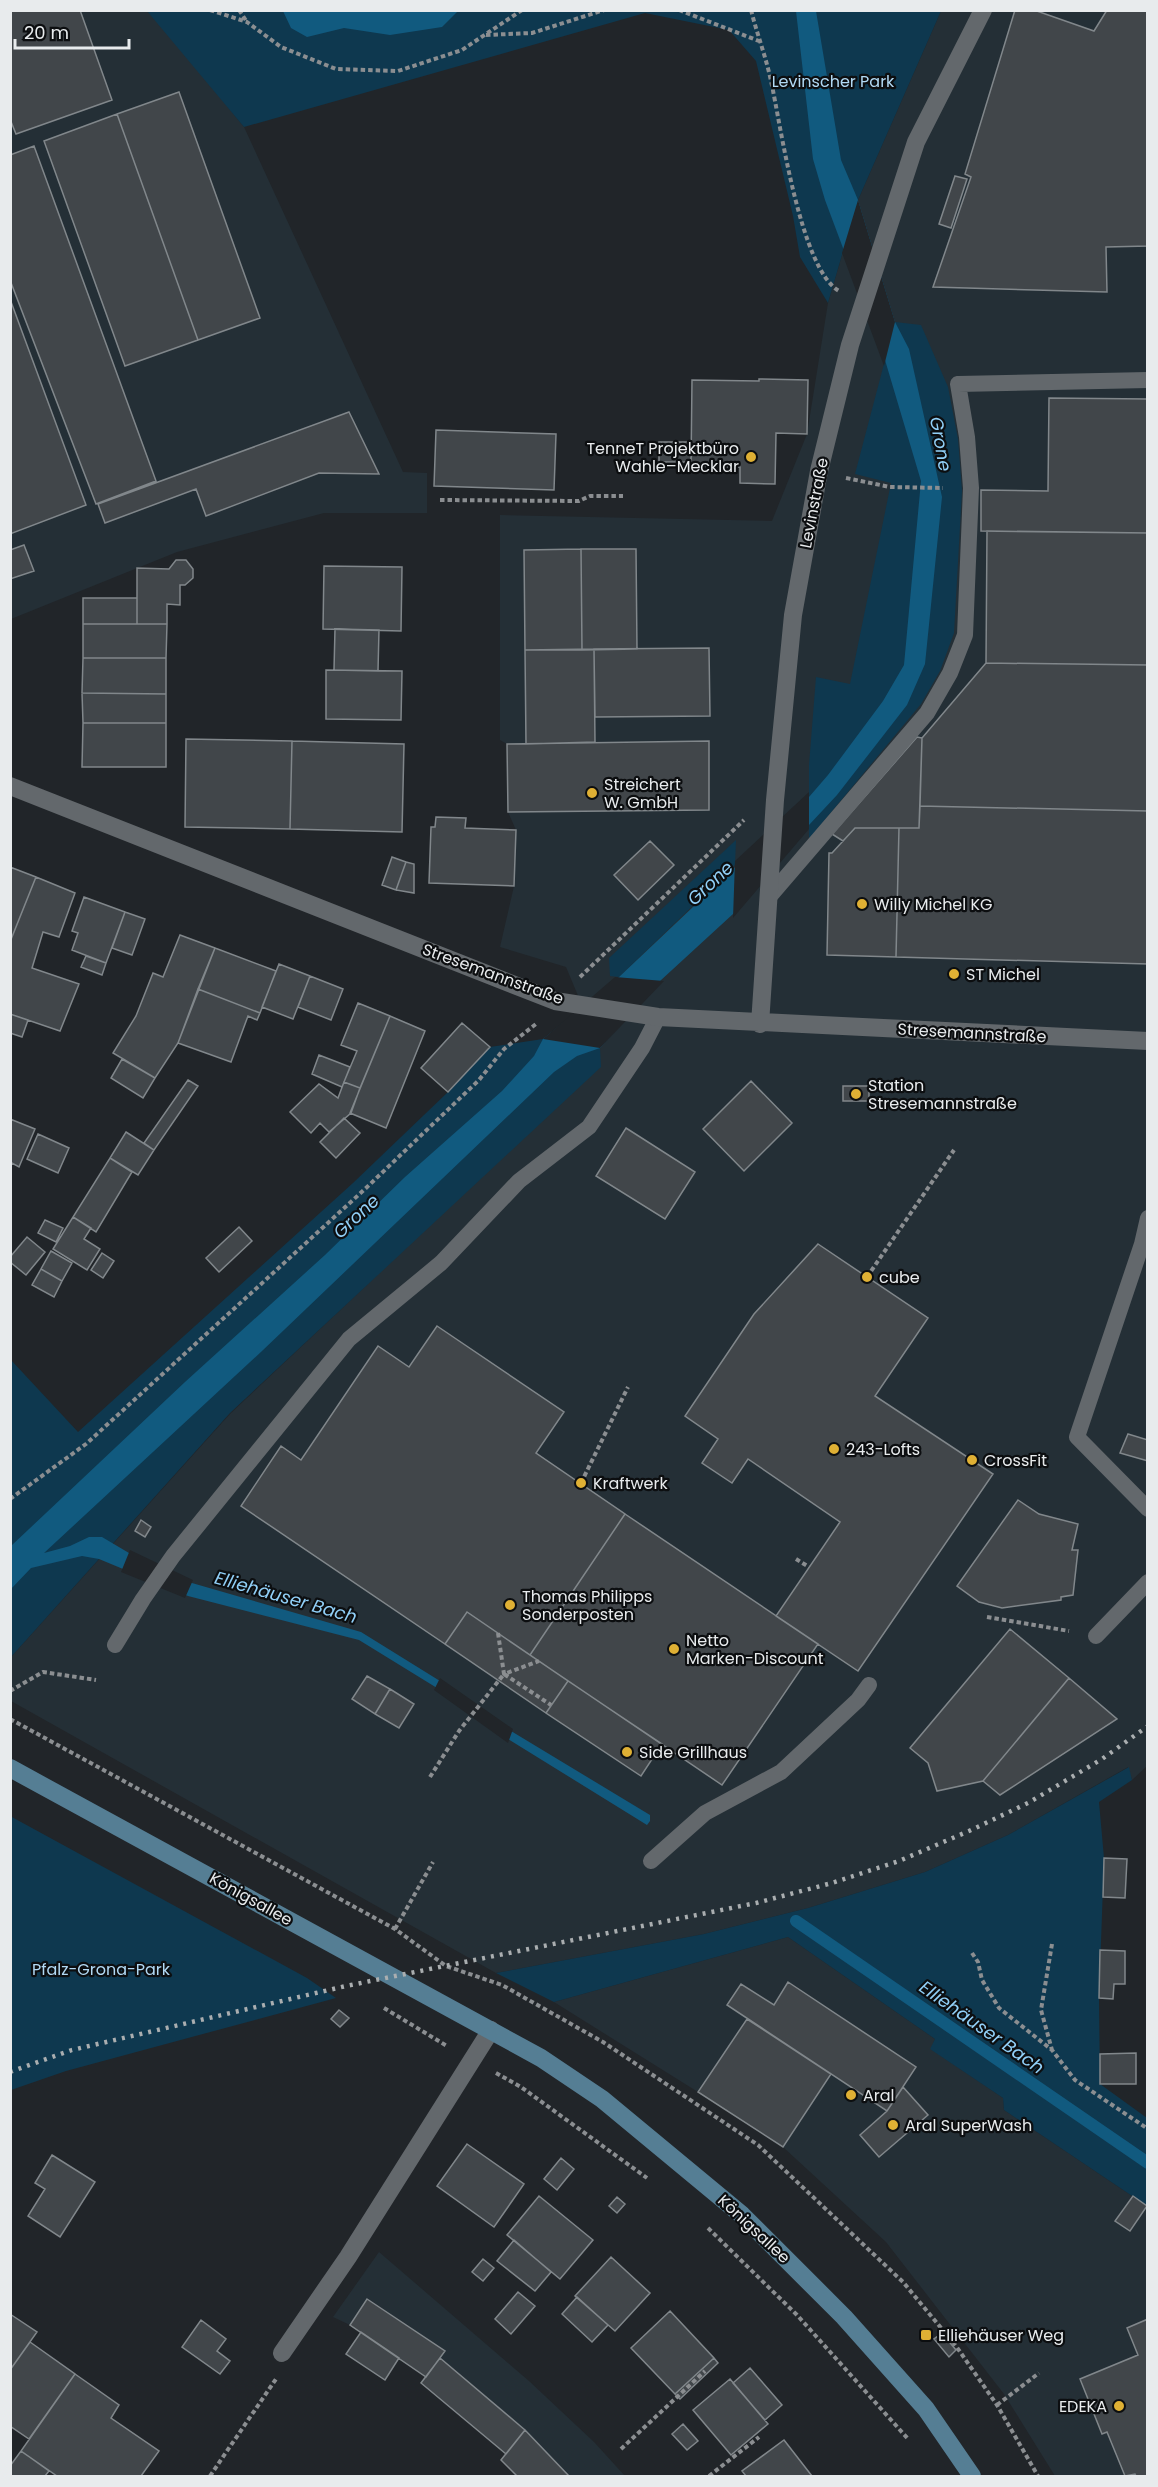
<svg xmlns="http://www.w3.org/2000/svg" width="1158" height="2487" viewBox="0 0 1158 2487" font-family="Poppins,sans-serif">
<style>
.built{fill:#242f36}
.green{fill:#0e384f}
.water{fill:#115a7f}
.pier{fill:#212529}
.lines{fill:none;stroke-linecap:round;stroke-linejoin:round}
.stream{stroke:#115a7f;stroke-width:12}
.building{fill:#41464a;stroke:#81878b;stroke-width:1.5}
.path{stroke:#8b8e91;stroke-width:4;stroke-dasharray:4.5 3;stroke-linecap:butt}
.lane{stroke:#63686c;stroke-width:16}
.street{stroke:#63686c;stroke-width:18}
.secondary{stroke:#557e94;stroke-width:18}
.rail{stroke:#aaaeb0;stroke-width:4.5;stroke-dasharray:3 6;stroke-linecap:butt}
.poi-dot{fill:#dfb034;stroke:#0c0e10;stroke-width:2}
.labels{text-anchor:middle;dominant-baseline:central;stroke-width:4.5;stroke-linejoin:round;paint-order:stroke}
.park-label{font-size:16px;fill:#b1d9f4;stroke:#0c0e10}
.poi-label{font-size:16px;fill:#e8ebed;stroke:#0c0e10;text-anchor:start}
.street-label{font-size:16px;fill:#e8ebed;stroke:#0c0e10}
.water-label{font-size:18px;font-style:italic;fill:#91d0f8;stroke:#0c0e10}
</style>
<rect width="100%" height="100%" fill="#212529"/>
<path class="built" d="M11,11H147L165,29L244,127L403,472L427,473V513H324L177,552L11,619Z
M941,11H1147V1766L1132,1780L1128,1767L1008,1835L925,1872L808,1908L704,1934L496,1973L11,1701V1657L230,1414L371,1281L600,1048L566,967L500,947L514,886L516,830L508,812L507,744L500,740V515L772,521L807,434L828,303L858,200Z
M788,1937L935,2039L931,2049L1003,2098L1004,2110L1147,2206V2476H1055L1004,2394L886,2242L783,2147L698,2092L554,2002Z
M379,2252L529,2381L594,2442L625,2476H517L501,2460L506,2454L421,2383L426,2376L350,2325L333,2317Z"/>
<path class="green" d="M147,11H941L858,200L828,303L800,257L793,216L756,61L729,30L645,13L244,127Z
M895,322L921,325L948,387L958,439L962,491L954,633L940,671L921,704L809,839V765L816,677L850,684L891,483L855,474Z
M736,840L735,865L619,977L610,976L609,958Z
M543,1039L600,1048L601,1067L230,1413L11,1657V1360L78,1432L353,1183L448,1092L490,1047Z
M1129,1767L1132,1780L1099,1802L1104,1858L1099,1998L1100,2084L1147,2118V2206L1004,2110L1003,2098L930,2049L935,2039L788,1937L554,2002L496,1973L704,1934L808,1908L925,1872L1008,1835Z
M10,1816L307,1978L336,1998L66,2071L11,2090Z"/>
<path class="water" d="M283,11H458L442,27L390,35L344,28L307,37L291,28Z
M796,11H816L841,160L858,200L895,322L909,349L942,497L925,664L907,705L837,795L809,825L733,914L660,981L600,1048L577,1056L554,1072L262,1351L44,1553L70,1546L89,1537H102L129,1553L192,1583L361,1632L440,1681L511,1731L650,1815V1821L647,1825L508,1739L437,1688L359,1640L188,1596L99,1559L82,1556L31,1568L11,1589V1546L185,1382L325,1255L405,1177L502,1091L534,1056L543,1039L619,977L809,797L828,775L883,701L904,665L921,481L885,360L825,200L813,159Z"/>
<path class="pier" d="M858,200L895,322L884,366L842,253Z
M809,792V829L733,918L735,861Z
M615,977L664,981L600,1048L543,1039Z
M130,1550L193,1580L185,1598L121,1572Z
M440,1678L513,1729L508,1743L434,1690Z"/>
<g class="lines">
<path class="stream" d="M796,1921L1148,2163"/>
</g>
<path class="building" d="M10,10H80L112,100L16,134L10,119Z
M1015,10H1034L1094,31L1107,10H1148V246L1106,247L1107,292L933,287L971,177L965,174Z
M179,92L260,318L198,340L117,114Z
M117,114L198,340L125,366L44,141Z
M34,146L156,481L96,504L10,280V155Z
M955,176L967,179L951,228L939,224Z
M10,299L86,505L10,534Z
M759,379L808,380L807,434L776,433L775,484L740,483V467L691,466L692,380L759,381Z
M1049,398L1148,399V533L981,531V490L1048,491Z
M349,412L379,474L319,473L206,516L196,489L105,523L98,504Z
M436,430L556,434L554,490L434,486Z
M659,442H691V462H659Z
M987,531L1148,533V665L986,663Z
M24,545L34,571L10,579V550Z
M581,549H636L637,649L582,650Z
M581,549L582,650H525L524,550Z
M176,560H186L193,569V578L185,585H180V605L167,604V624H137V568L169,569Z
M324,566L402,567L401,631L323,629Z
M83,598H137V624H83Z
M83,624H167L166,658H83Z
M335,629L379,630L378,671L334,670Z
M709,648L710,716L595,717L594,649Z
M594,649L595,742L526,744L525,650Z
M83,658H166V694L82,693Z
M986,663L1148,665V811L920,806L922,738Z
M326,670L402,671L401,720L326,719Z
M82,693L166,694V723H83Z
M83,723H166V767H82Z
M917,737L922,738L919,828H855L843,841L832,834Z
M186,739L292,741L290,829L185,827Z
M292,741L404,744L402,832L290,829Z
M709,741V810L508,812L507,744Z
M920,806L1148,811V964L896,957L899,828H919Z
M436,817L466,818L465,828L516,830L514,886L429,883L431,827H435Z
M855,828H899L896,957L827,955L829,853H832Z
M650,841L674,865L638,900L614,875Z
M392,857L406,862L396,890L382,885Z
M406,862L414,864V893L396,890Z
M10,867L36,877L10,942Z
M36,877L75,893L59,937L43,932L32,968L79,984L60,1031L10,1014V942Z
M84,897L125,912L106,963L72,950L78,933L72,931Z
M125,912L145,919L132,955L112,948Z
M180,935L215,948L178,1043L155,1078L113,1053L136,1016L153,973L163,977Z
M215,948L276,971L260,1013L198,989Z
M86,956L106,963L102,975L81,967Z
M279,964L310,976L293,1019L262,1007Z
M310,976L343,989L331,1020L298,1007Z
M198,989L260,1013L257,1020L248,1016L231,1062L178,1043Z
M358,1003L390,1016L360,1088L344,1082L357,1051L341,1045Z
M10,1014L28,1020L22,1037L10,1033Z
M390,1016L425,1031L386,1128L350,1113Z
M462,1023L490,1047L448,1092L421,1068Z
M319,1055L350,1067L342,1087L312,1074Z
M122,1059L155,1078L143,1098L111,1078Z
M188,1080L198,1086L154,1150L144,1143Z
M751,1081L792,1123L744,1171L703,1129Z
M344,1082L360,1088L351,1113L329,1132L320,1123L311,1133L290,1112L319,1084L338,1098Z
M843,1086H869V1101H843Z
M344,1118L360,1133L336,1158L320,1142Z
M10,1119L35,1129L19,1167L12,1163L10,1167Z
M626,1128L695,1172L665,1219L596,1176Z
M126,1132L154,1150L138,1175L110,1158Z
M38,1134L69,1148L58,1173L27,1159Z
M110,1158L132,1172L96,1232L73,1217Z
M73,1217L91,1228L84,1239L100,1249L87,1270L53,1249Z
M45,1220L63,1228L56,1242L38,1233Z
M239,1227L252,1241L219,1272L206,1258Z
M27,1237L45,1252L26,1275L10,1262V1257Z
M818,1244L928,1318L875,1396L993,1474L858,1671L776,1616L840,1522L748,1459L732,1483L702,1463L718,1439L685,1416L754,1314Z
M51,1251L72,1263L62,1281L41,1269Z
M102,1253L114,1261L103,1278L91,1270Z
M41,1269L62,1281L54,1297L32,1285Z
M437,1326L564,1412L536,1453L625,1514L530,1655L467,1612L445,1644L241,1506L281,1446L301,1460L378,1346L409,1367Z
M1128,1434L1148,1440V1461L1120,1453Z
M1018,1500L1039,1514L1078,1524L1072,1550H1078L1073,1595L1061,1597V1600L1002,1608L979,1602L957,1586Z
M625,1514L818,1644L722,1785L530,1655Z
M141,1520L151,1527L145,1537L135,1531Z
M467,1612L568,1681L546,1713L445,1644Z
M1010,1629L1069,1678L983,1781L937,1791L928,1763L910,1748Z
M367,1676L390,1689L375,1714L352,1699Z
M1069,1678L1117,1719L1000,1795L983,1781Z
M568,1681L662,1744L641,1776L546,1713Z
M390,1689L414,1704L399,1728L375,1714Z
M1104,1858L1127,1859L1125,1898L1103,1897Z
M1100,1950L1125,1951V1984H1114L1113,1999L1099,1998Z
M788,1982L916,2067L887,2111L727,2005L741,1984L774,2005Z
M339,2010L349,2018L340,2027L331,2019Z
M747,2019L831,2074L783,2147L698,2092Z
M1136,2053V2084H1100V2054Z
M903,2087L928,2115L879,2157L860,2135L887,2111Z
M467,2144L524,2184L494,2227L437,2186Z
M52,2155L95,2182L60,2237L28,2216L45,2189L35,2183Z
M561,2158L574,2169L557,2190L544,2179Z
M539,2196L593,2240L560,2279L507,2235Z
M1133,2196L1147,2206L1130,2231L1115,2221Z
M617,2197L625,2204L617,2213L609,2206Z
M514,2240L551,2272L535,2291L497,2261Z
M611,2257L650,2293L615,2331L575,2296Z
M483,2259L494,2268L483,2281L472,2272Z
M518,2292L535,2306L511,2334L495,2319Z
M577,2297L608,2325L592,2342L562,2314Z
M367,2299L445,2351L426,2377L350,2325Z
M670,2311L714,2358L675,2394L631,2348Z
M10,2314L37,2332L10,2370Z
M1148,2319V2476H1136L1135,2474L1125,2476L1107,2432L1102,2434L1080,2379L1138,2355L1127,2328Z
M201,2320L226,2339L217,2351L230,2361L220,2374L182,2347Z
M361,2332L399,2358L385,2380L346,2354Z
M942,2333L956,2350L949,2357L934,2339Z
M30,2342L75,2374L29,2439L10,2426V2370Z
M440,2358L525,2430L506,2454L421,2383Z
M714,2358L718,2363L680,2399L675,2394Z
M750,2368L782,2405L765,2420L733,2383Z
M75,2374L119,2405L111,2418L159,2451L141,2476H57L21,2451Z
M730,2379L768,2424L731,2455L693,2410Z
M683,2424L698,2441L687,2450L672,2434Z
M525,2430L569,2476H517L501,2460Z
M784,2440L812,2476H746L742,2471Z
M21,2451L49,2471L45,2476H10V2466Z"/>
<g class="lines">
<path class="path" d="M210,10L247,22L281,47L336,69L398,71L462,50L522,10
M239,10L247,22
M679,10L759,41
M751,10C757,34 766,57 771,81C781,126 800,268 839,291
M486,35L532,33L604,10
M846,478L890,487L943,488
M440,500L579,501L590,496H623
M580,977L744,820
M867,1277L954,1150
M581,1483L628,1387
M10,1499L86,1444L365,1189L479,1080L504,1049L536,1024
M796,1559L809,1567
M987,1617L1069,1631
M498,1633L504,1674L539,1661
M10,1691L43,1672L96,1680
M10,1719L395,1929L446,1966L502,1985L603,2042L758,2145L903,2282L956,2346L997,2405L1038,2476
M430,1777L459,1731L504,1674L551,1705
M395,1929L433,1862
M1052,1944L1041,2010L1052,2050
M972,1953L978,1962L982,1980L999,2008L1052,2050L1075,2080L1148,2129
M384,2008L447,2046
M496,2073L521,2087L647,2178
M708,2228L797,2315L909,2440
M997,2405L1039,2373
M621,2449L705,2371
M210,2476L276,2379
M709,2476L759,2437"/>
<path class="lane" d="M769,897L927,713L950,673L965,635L971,488L967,437L958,384L1148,380
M1148,1218L1142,1244L1077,1437L1148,1509
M1096,1636L1148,1582
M115,1645L143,1599L173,1556L349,1339L441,1263L519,1181L589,1127L642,1048L658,1017
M651,1861L705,1813L781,1772L858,1700L869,1685"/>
<path class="street" d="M10,786L555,1001L658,1017L1148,1041
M760,1024L775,800L793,615L819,471L850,345L916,142L983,10
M282,2353L348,2257L491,2030"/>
<path class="secondary" d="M10,1768L541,2058L602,2099L742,2215L844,2317L926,2409L972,2476"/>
<path class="rail" d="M10,2072L72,2050L346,1986L756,1903L832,1883L899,1861L969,1831L1028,1803L1102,1759L1148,1726"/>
</g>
<g class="poi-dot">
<circle cx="751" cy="457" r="6"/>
<circle cx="592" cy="793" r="6"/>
<circle cx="862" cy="904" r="6"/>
<circle cx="954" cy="974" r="6"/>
<circle cx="856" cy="1094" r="6"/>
<circle cx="867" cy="1277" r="6"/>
<circle cx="834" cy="1449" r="6"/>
<circle cx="972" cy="1460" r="6"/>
<circle cx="581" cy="1483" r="6"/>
<circle cx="510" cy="1605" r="6"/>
<circle cx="674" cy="1649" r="6"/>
<circle cx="627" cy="1752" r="6"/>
<circle cx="851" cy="2095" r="6"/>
<circle cx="893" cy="2125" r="6"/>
<rect x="920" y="2329" width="12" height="12" rx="3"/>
<circle cx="1119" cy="2406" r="6"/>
</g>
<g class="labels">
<g class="park-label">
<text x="833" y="81">Levinscher Park</text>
<text x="101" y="1969">Pfalz-Grona-Park</text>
</g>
<g class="poi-label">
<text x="739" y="448" text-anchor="end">TenneT Projektbüro<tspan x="739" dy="18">Wahle–Mecklar</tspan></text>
<text x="604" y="784">Streichert<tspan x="604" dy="18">W. GmbH</tspan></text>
<text x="874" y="904">Willy Michel KG</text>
<text x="966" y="974">ST Michel</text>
<text x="868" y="1085">Station<tspan x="868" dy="18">Stresemannstraße</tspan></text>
<text x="879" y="1277">cube</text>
<text x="846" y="1449">243-Lofts</text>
<text x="984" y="1460">CrossFit</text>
<text x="593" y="1483">Kraftwerk</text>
<text x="522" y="1596">Thomas Philipps<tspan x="522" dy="18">Sonderposten</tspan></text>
<text x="686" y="1640">Netto<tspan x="686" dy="18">Marken-Discount</tspan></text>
<text x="639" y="1752">Side Grillhaus</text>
<text x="863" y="2095">Aral</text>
<text x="905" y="2125">Aral SuperWash</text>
<text x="938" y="2335">Elliehäuser Weg</text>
<text x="1107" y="2406" text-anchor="end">EDEKA</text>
</g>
<g class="street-label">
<text transform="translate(814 503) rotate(-79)">Levinstraße</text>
<text transform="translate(493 974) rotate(20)">Stresemannstraße</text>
<text transform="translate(972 1033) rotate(3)">Stresemannstraße</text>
<text transform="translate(251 1899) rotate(29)">Königsallee</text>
<text transform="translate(754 2229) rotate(43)">Königsallee</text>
</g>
<g class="water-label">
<text transform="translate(941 444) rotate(80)">Grone</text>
<text transform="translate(710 883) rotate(-43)">Grone</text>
<text transform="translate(356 1216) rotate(-43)">Grone</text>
<text transform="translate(286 1597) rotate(16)">Elliehäuser Bach</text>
<text transform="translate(982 2027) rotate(35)">Elliehäuser Bach</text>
</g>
</g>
<rect width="1158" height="2487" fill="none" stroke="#e8ebed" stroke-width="24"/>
<path d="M15 39v9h114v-9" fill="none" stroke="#e8ebed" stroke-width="3"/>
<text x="24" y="39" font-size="18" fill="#e8ebed" stroke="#0c0e10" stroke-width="4.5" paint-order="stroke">20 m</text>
</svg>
